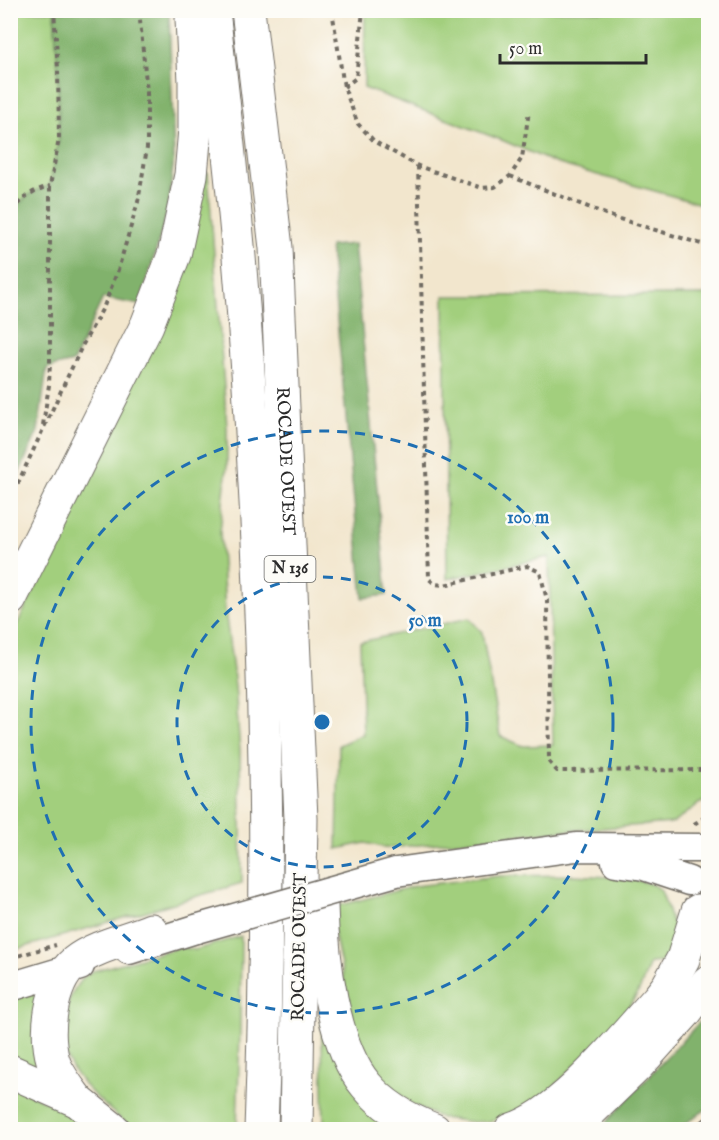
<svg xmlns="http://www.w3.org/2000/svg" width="719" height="1140" viewBox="0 0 719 1140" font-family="'IM FELL English',serif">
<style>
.green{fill:#a2cf7d;stroke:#667d54;stroke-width:1.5}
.forest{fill:#81b26c;stroke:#566e4c;stroke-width:1.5}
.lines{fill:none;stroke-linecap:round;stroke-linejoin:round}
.lane-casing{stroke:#716c64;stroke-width:13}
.secondary-casing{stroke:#716c64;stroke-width:31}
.highway-casing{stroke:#716c64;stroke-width:35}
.path{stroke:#716c64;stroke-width:4;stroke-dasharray:4.5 4.5;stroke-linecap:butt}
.lane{stroke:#fff;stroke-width:10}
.secondary{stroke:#fff;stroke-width:28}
.highway{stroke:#fff;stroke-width:33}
.secondary-bridge-casing{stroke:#716c64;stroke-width:31;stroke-linecap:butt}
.secondary-bridge{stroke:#fff;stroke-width:28}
.ring{fill:none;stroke:#1f6fb2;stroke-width:3;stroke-dasharray:10 8}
.labels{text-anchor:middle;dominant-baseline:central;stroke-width:5;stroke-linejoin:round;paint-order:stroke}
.shield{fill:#fdfcf7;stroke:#6a6a68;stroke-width:1.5}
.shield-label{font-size:16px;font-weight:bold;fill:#2b2b2b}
.street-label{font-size:18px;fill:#2b2b2b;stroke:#fdfcf7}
.centre{fill:#1f6fb2;stroke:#fdfcf7;stroke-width:3}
.ring-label{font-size:18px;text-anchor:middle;font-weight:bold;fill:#1f6fb2;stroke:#fdfcf7;stroke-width:5;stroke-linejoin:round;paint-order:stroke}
</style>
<rect width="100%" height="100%" fill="#fdfcf7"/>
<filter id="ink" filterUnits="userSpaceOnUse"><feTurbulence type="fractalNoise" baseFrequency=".0167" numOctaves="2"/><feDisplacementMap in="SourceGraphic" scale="12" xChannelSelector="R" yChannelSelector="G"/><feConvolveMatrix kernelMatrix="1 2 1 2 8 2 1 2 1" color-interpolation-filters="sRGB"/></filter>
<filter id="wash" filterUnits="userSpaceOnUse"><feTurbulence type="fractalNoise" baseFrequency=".008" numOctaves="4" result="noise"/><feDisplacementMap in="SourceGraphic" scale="24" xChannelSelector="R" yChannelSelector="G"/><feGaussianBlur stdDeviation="1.35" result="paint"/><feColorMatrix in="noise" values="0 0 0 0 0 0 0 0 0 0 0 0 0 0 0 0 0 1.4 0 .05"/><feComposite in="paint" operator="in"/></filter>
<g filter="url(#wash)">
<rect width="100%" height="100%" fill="#f2e6cd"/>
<path class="green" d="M11,11H54L58,69L59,139L50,186C32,191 21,199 11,214Z
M365,11H708V206L555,163L504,141L364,88Z
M208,173L227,427V466L220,532L225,610L235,686L240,750L242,883L11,951L10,639L55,548L166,290L198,174Z
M708,295V801L700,803L673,823L559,831L389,848L365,843L337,849L339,745L363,734L360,642L469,618L482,632L500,736L523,746L553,745L549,557L447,579L444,296Z
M575,875C591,876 654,877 661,891C668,906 668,921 680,934L663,962L650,963L639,991L623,1016L539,1102L518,1112L490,1121L473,1122L441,1118L412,1105L374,1075L356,1037L329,908L415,886L499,876Z
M241,936L240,1031L237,1129H132C105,1104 67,1079 62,1040C61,1031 64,1020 66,1012C69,996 78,978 93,971L181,947L195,950Z
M45,987L51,1077L11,1064L10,998Z
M321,1001L412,1129H324Z
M11,1085L73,1115L92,1130H11Z"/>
<path class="forest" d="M54,11H169L174,158L168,209L140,305L103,298L73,362L47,368L38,431L11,491V214C22,199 31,191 50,186L59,139L58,69Z
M354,244L387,595L363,598L330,246Z
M708,1013V1108L677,1129L599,1130Z"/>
</g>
<g filter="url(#ink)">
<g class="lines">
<g class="lane-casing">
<path id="lane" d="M700,1130L708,1123"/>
</g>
<g class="secondary-casing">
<path id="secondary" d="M616,862L644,866L689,881
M396,872L576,847L702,848
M129,950L196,929
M10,987L80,966"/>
</g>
<g class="highway-casing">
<g id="highway">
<path d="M213,10C222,93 232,175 239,257C264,546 272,839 261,1130"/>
<path id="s1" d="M248,10L276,248L301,819L296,1130"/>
<path d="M10,599L147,325L174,255L191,175L195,129V82L192,19L198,10"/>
<path d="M321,905C322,955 332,1045 366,1085C384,1107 408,1120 434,1130"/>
<path d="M10,1071L78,1101L114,1130"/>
<path d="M78,1101C70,1090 61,1079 55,1066C43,1038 50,983 75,962C93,947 129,939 151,930"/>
<path d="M511,1130C562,1115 622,1038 658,999L668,986L683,959L698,911"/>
<path d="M571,1130L637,1066L684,1014L708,982"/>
</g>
</g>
<path class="path" d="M332,10L344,87L358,124L375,142L418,166L482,188L495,187L510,176L522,158L529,111
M344,87L356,78L363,10
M418,166L429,579L435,584L444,585L527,566L540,572L547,600L549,762L557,771L708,770
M510,176L613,217L708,246
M10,221C16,200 30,191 50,186
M43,425L49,385L50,361V186L59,139L58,69L54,10
M10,500L82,346L104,306L118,270L138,202L147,148V92L139,10
M694,824L708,815
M10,958L56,945"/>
<use href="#lane" class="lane"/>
<use href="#secondary" class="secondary"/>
<use href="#highway" class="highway"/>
<g class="secondary-bridge-casing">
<path id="secondary-bridge" d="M196,929L396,872"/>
</g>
<use href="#secondary-bridge" class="secondary-bridge"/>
</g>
</g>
<g class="ring">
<circle cx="322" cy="722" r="145"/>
<circle cx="322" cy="722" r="291"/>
</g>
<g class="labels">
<rect class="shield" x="264.5" y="556" width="51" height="26" rx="4.5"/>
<g class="shield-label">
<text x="290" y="569">N 136</text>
</g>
<g class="street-label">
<text stroke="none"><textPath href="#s1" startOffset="453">ROCADE OUEST</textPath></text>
<text transform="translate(300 947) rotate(-89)">ROCADE OUEST</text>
</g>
</g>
<circle cx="322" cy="722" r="9" class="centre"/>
<g class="ring-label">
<text x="528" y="523">100 m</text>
<text x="425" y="626">50 m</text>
</g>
<rect width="719" height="1140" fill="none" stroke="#fdfcf7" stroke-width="36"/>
<path d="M500 54v9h146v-9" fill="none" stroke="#2b2b2b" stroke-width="3"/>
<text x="509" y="54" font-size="18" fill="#2b2b2b" stroke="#fdfcf7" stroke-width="4.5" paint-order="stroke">50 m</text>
</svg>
